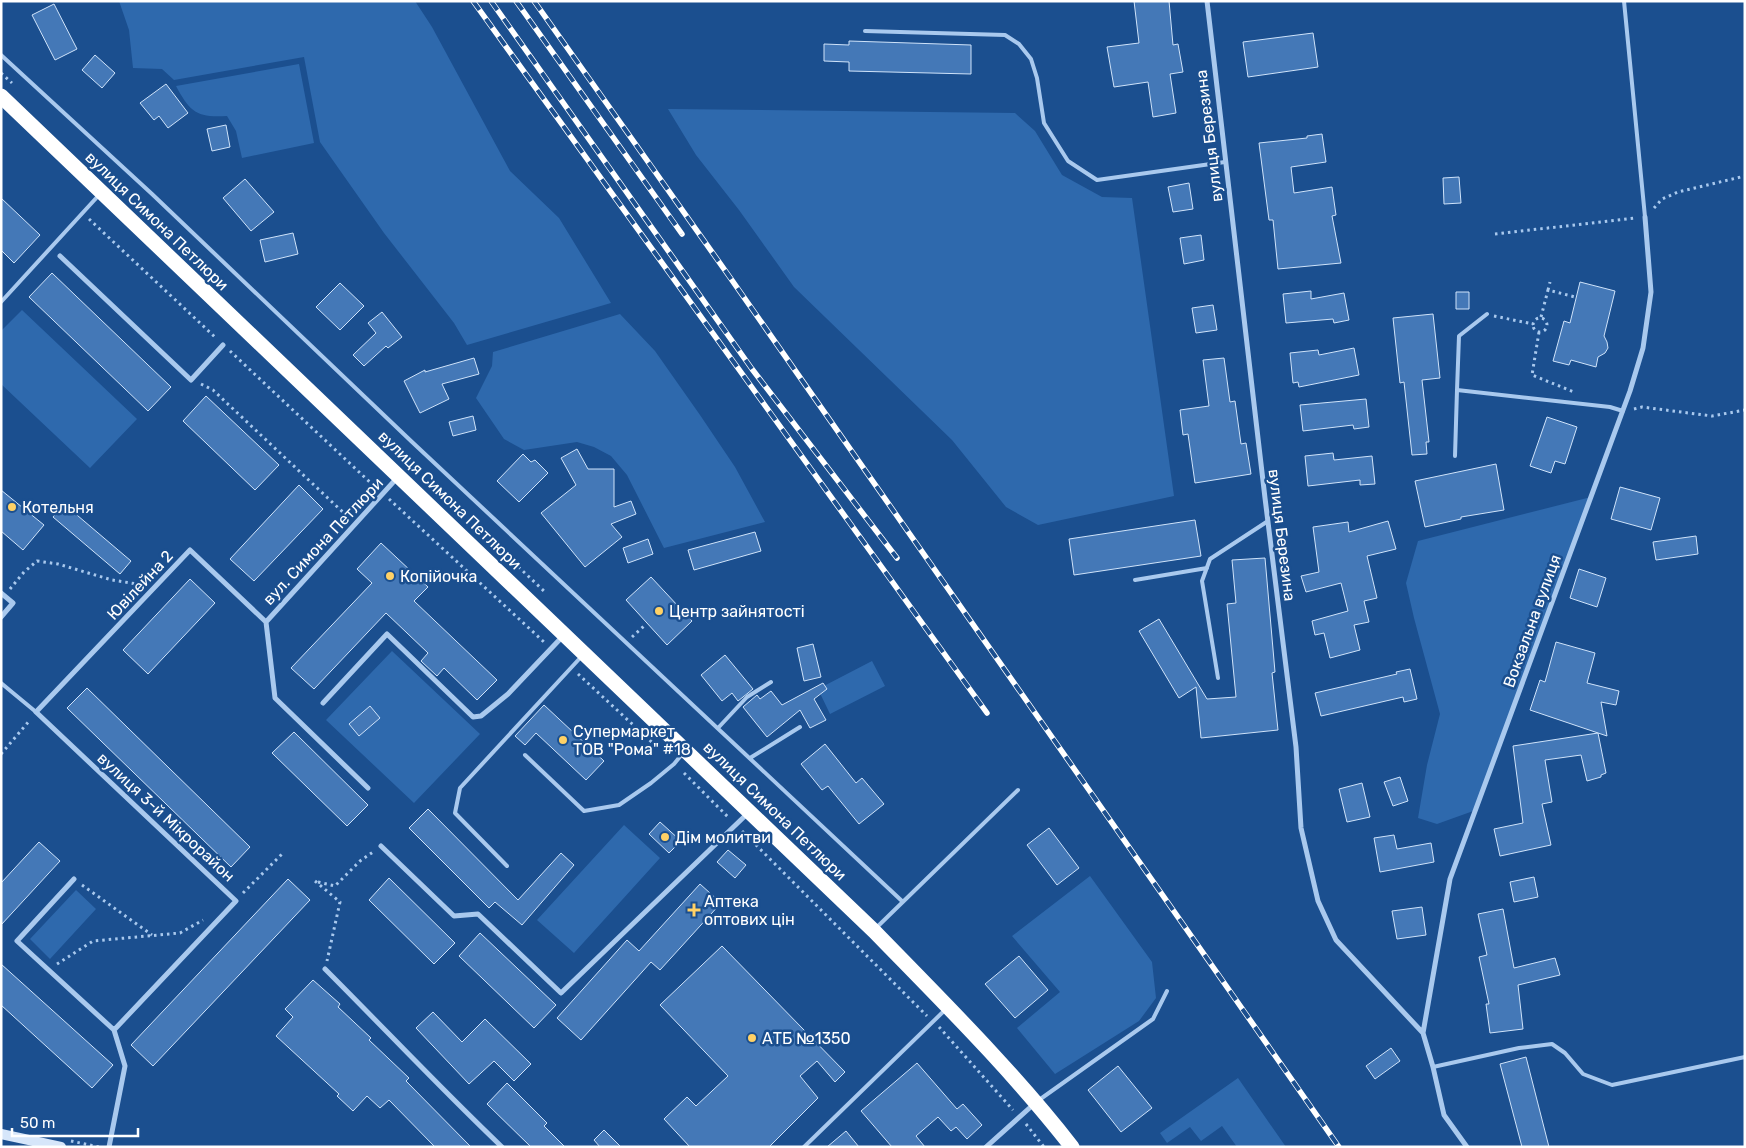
<svg xmlns="http://www.w3.org/2000/svg" width="1746" height="1148" viewBox="0 0 1746 1148" font-family="Rubik,sans-serif">
<style>
.green{fill:#2e69ad}
.building{fill:#4478b7;stroke:#cfe3fa}
.lines{fill:none;stroke-linecap:round;stroke-linejoin:round}
.path{stroke:#a9c9ee;stroke-width:3;stroke-dasharray:2.5 4;stroke-linecap:butt}
.lane{stroke:#a9c9ee;stroke-width:4}
.street{stroke:#a9c9ee;stroke-width:5}
.secondary{stroke:#d6e6fa;stroke-width:10}
.highway{stroke:#fff;stroke-width:15}
.rail-casing{stroke:#fff;stroke-width:5.5}
.rail{stroke:#1b4f8f;stroke-width:4;stroke-dasharray:11;stroke-linecap:butt}
.poi-dot{fill:#ffd166;stroke:#1b4f8f;stroke-width:2}
.labels{text-anchor:middle;dominant-baseline:central;stroke-width:5;stroke-linejoin:round;paint-order:stroke}
.street-label{font-size:16px;fill:#fff;stroke:#1b4f8f}
.poi-label{font-size:16px;fill:#fff;stroke:#1b4f8f;text-anchor:start}
</style>
<rect width="100%" height="100%" fill="#1b4f8f"/>
<path class="green" d="M119,1H415L432,27L510,171L559,218L611,303L467,345L454,323L384,233L320,142L304,57L174,80L162,69L133,68L129,30Z
M299,64L314,143L242,158L236,131L227,116C197,118 190,112 176,86Z
M668,109L1015,113L1035,131L1062,175L1102,197L1132,198L1174,496L1038,525L1006,507L952,440L794,287L739,210L696,155Z
M22,310L137,419L90,468L1,384V331Z
M620,314L655,351L700,415L735,467L765,522L664,548L627,475L611,456L594,447L577,442L524,450L504,439L476,398L492,366L493,352Z
M1591,497L1476,810L1437,824L1418,818L1427,765L1440,714L1414,618L1406,583L1418,541Z
M392,651L480,734L414,803L326,720Z
M872,661L885,686L830,714L818,689Z
M624,825L660,858L574,953L537,920Z
M1090,876L1152,962L1156,998L1139,1021L1055,1074L1017,1028L1060,992L1012,936Z
M76,890L96,909L50,959L30,939Z
M1238,1078L1286,1147H1237L1222,1126L1201,1141L1190,1127L1167,1143L1160,1133Z"/>
<path class="building" d="M1134,1H1169L1173,45L1178,44L1183,72L1170,74L1176,113L1153,117L1148,82L1114,87L1107,47L1139,43Z
M54,4L77,49L55,60L32,15Z
M1313,33L1318,67L1248,77L1243,42Z
M849,41L971,45V74L849,71V62L824,61V44L849,45Z
M95,55L115,73L102,88L82,70Z
M166,84L188,113L168,128L159,116L154,120L140,103Z
M226,125L230,147L212,151L207,129Z
M1322,134L1326,162L1291,167L1294,193L1332,187L1336,215L1332,216L1341,263L1278,269L1273,220H1269L1259,143L1307,138V136Z
M1459,177L1461,203L1444,204L1443,178Z
M245,179L274,212L251,231L223,198Z
M1189,183L1193,209L1173,212L1168,187Z
M1,198L40,235L14,263L1,250Z
M293,233L298,254L265,262L260,240Z
M1201,235L1204,260L1184,264L1180,238Z
M52,273L171,387L148,411L29,297Z
M1580,282L1615,291L1604,336L1607,342L1608,348L1605,353L1598,357L1596,367L1571,360L1569,365L1553,361L1564,321L1570,323Z
M340,283L364,306L340,330L316,307Z
M1311,291V299L1344,293L1349,320L1334,323L1333,319L1286,323L1283,294Z
M1456,292H1469V309H1456Z
M1213,305L1217,330L1196,333L1192,308Z
M382,312L402,337L388,348L386,346L364,366L353,355L376,333L368,323Z
M1433,314L1440,378L1422,380L1429,442H1426L1427,454L1412,455L1404,382L1400,383L1393,318Z
M1354,348L1359,375L1299,387L1298,382L1293,383L1290,353L1318,350L1319,355Z
M474,358L479,374L442,384L449,399L420,413L404,381L425,370V372Z
M1224,358L1230,402L1235,401L1241,444L1246,443L1251,474L1195,483L1188,434L1183,435L1180,410L1209,406L1203,360Z
M206,396L279,465L255,490L183,421Z
M1366,399L1369,427L1354,429L1353,425L1303,431L1300,405Z
M473,416L476,430L453,436L449,422Z
M1547,417L1577,427L1565,464L1555,461L1551,473L1530,466Z
M577,449L588,469H614V507L631,501L636,514L611,524L622,537L585,567L541,513L576,485L561,458Z
M1333,453L1334,460L1372,456L1375,484L1360,485V480L1308,486L1305,456Z
M523,454L531,462L535,460L548,473L519,502L497,481Z
M1496,464L1504,510L1461,517V519L1425,527L1415,481Z
M299,485L323,509L254,581L230,559Z
M1620,487L1660,498L1651,530L1611,519Z
M1,490L44,525L23,550L1,531Z
M64,504L131,561L120,574L53,517Z
M1195,520L1201,556L1074,575L1069,539Z
M1388,521L1396,549L1367,556L1377,598L1364,601L1369,622L1354,625L1360,650L1330,658L1324,633L1315,635L1312,621L1348,611L1341,583L1306,592L1301,576L1319,572L1313,527L1348,522L1349,532Z
M755,532L761,551L694,570L688,550Z
M1696,536L1698,554L1656,560L1653,542Z
M648,539L653,554L628,563L623,548Z
M381,543L428,587L414,601L497,680L477,700L444,668L437,676L421,661L428,653L386,613L314,689L291,668L372,583L357,569Z
M1265,558L1275,672L1272,673L1278,730L1201,738L1196,687L1179,698L1139,631L1159,619L1207,699L1236,697L1227,604L1236,603L1232,560Z
M1579,569L1606,578L1597,607L1570,598Z
M651,577L692,621L667,645L626,600Z
M190,579L215,603L148,674L123,650Z
M1556,642L1595,653L1587,683L1619,691L1616,705L1601,702L1607,736L1530,710L1540,680L1545,682Z
M813,644L821,677L804,681L797,648Z
M725,655L753,689L738,701L732,693L722,701L701,675Z
M1410,669L1417,699L1404,702L1403,697L1321,716L1315,693L1397,674L1396,672Z
M823,683L827,689L814,699L826,720L810,728L800,710L767,737L743,707L757,695L760,699L771,691L782,705Z
M87,688L250,847L231,867L67,708Z
M544,705L604,761L586,780L536,733L525,745L515,736Z
M370,706L380,718L359,736L349,724Z
M294,732L368,805L347,826L272,753Z
M1598,733L1606,773L1601,775V777L1587,781L1581,755L1545,760L1552,802L1542,804L1551,845L1500,856L1494,829L1523,823L1513,746Z
M825,744L856,783L862,778L884,804L859,824L828,786L822,790L801,764Z
M1400,777L1408,801L1393,806L1384,782Z
M1362,783L1370,817L1347,822L1339,789Z
M428,809L518,900L561,853L574,865L522,925L495,902L489,908L409,828Z
M660,822L681,841L669,853L649,834Z
M1049,828L1079,868L1057,885L1027,845Z
M1394,835L1397,849L1431,843L1434,862L1380,872L1374,838Z
M39,842L60,861L1,925V883Z
M728,850L746,865L735,878L717,862Z
M1534,877L1538,897L1514,902L1510,882Z
M389,878L455,943L434,964L369,900Z
M288,879L310,900L153,1066L131,1045Z
M700,884L721,903L660,970L651,962L581,1040L557,1018L627,940L639,951Z
M1422,907L1426,935L1397,939L1392,911Z
M1503,909L1514,968L1555,958L1560,975L1518,985L1523,1029L1490,1033L1486,1004H1489L1479,957L1487,955L1478,914Z
M480,933L556,1005L534,1028L459,956Z
M722,946L845,1072L835,1082L817,1061L800,1076L818,1098L769,1147H690L664,1119L687,1097L696,1106L728,1076L660,1005Z
M1019,956L1048,990L1015,1018L985,984Z
M1,964L113,1065L92,1088L1,1005Z
M313,980L340,1004L338,1007L371,1038L369,1040L409,1078L406,1081L471,1147H435L389,1100L380,1108L367,1096L353,1111L337,1096L339,1094L276,1036L293,1017L285,1009Z
M433,1012L462,1042L485,1019L531,1064L514,1081L494,1061L469,1084L416,1028Z
M1391,1048L1400,1061L1375,1079L1366,1066Z
M1526,1057L1549,1147H1522L1500,1064Z
M917,1063L957,1109L963,1104L982,1125L967,1139L956,1127L951,1131L938,1117L916,1136L925,1147H892L861,1111Z
M1118,1066L1152,1108L1121,1132L1088,1090Z
M507,1083L547,1123L544,1126L565,1147H531L487,1104Z
M604,1130L621,1147H600L594,1140Z
M846,1131L859,1147H827Z"/>
<g class="lines">
<path class="path" d="M1,73L12,83
M1654,208L1662,199L1678,192L1745,176
M89,219L216,338
M1495,234L1636,218
M1548,290L1550,282
M1494,316L1533,324
M1541,317L1548,290L1575,297
M1533 325a7 7 0 1 1 14 0a7 7 0 1 1-14 0Z
M1539,332L1532,375L1574,392
M230,351L375,487
M201,384L213,390L348,517
M1634,409L1642,407L1712,416L1745,410
M389,499L544,642
M490,540L545,592
M10,589L24,572L37,561L58,564L112,580L143,585
M632,637L644,626
M578,674L656,746
M1,754L30,720
M684,773L729,818
M742,831L927,1016
M315,881L340,902L327,961
M318,882L335,886L360,861L373,852
M82,885L152,935
M243,893L284,852
M57,964L93,941L180,933L203,920
M939,1027L1013,1110
M1026,1124L1044,1147
M71,1141L99,1147"/>
<path class="lane" d="M1624,1L1645,217
M865,31L1005,35L1019,44L1031,59L1037,78L1044,123L1068,161L1097,180L1225,162
M1,55L152,194L411,441L903,902
M1,302L99,195
M1457,390L1459,336L1487,314
M1455,456L1457,390L1610,407L1623,411
M1135,580L1207,568
M1218,678L1202,581L1210,559L1268,521
M1,683L36,712
M718,728L747,697L771,682
M525,755L584,811L619,805L651,783L674,764L683,753
M750,758L800,727
M507,866L455,813L460,788L581,657
M875,929L1018,790
M1433,1067L1519,1048L1552,1044L1565,1053L1583,1074L1612,1085L1745,1057
M1039,1100L1153,1019L1167,991
M804,1147L946,1009"/>
<path class="street" d="M1207,1L1265,498L1296,747L1301,828L1318,901L1336,940L1423,1033L1433,1067L1444,1115L1467,1147
M60,256L191,380L223,345
M1,593L13,603L1,617
M266,622L275,698L368,788
M266,622L397,478
M323,703L387,634L473,717L481,716L508,694L563,636
M381,846L454,916L478,914L561,993L748,813
M74,879L17,941L114,1030
M325,969C384,1028 441,1089 502,1147
M1423,1033L1450,879L1630,391L1643,348L1651,292L1645,217
M109,1147L125,1066L114,1030L236,901L36,712L190,550L266,622
M986,1147L1034,1104"/>
<path class="secondary" d="M1,1134L61,1147"/>
<path class="highway" d="M1,96L874,931C942,1001 1012,1070 1072,1147"/>
<g class="rail-casing">
<path id="rail" d="M473,1L987,713
M491,1L752,369L897,558
M516,1L682,234
M534,1L729,276L1339,1147"/>
</g>
<use href="#rail" class="rail"/>
</g>
<g class="poi-dot">
<circle cx="12" cy="507" r="5"/>
<circle cx="390" cy="576" r="5"/>
<circle cx="659" cy="611" r="5"/>
<circle cx="563" cy="740" r="5"/>
<circle cx="665" cy="837" r="5"/>
<path d="M691.5 902.5h5v5h5v5h-5v5h-5v-5h-5v-5h5z"/>
<circle cx="752" cy="1038" r="5"/>
</g>
<g class="labels">
<g class="street-label">
<text transform="translate(1209 136) rotate(-97)">вулиця Березина</text>
<text transform="translate(157 221) rotate(44)">вулиця Симона Петлюри</text>
<text transform="translate(450 500) rotate(44)">вулиця Симона Петлюри</text>
<text transform="translate(1282 535) rotate(83)">вулиця Березина</text>
<text transform="translate(323 541) rotate(-47)">вул. Симона Петлюри</text>
<text transform="translate(140 585) rotate(-47)">Ювілейна 2</text>
<text transform="translate(1532 621) rotate(-70)">Вокзальна вулиця</text>
<text transform="translate(775 811) rotate(44)">вулиця Симона Петлюри</text>
<text transform="translate(166 817) rotate(43)">вулиця 3-й Мікрорайон</text>
</g>
<g class="poi-label">
<text x="22" y="507">Котельня</text>
<text x="400" y="576">Копійочка</text>
<text x="669" y="611">Центр зайнятості</text>
<text x="573" y="731">Супермаркет<tspan x="573" dy="18">ТОВ "Рома" #18</tspan></text>
<text x="675" y="837">Дім молитви</text>
<text x="704" y="901">Аптека<tspan x="704" dy="18">оптових цін</tspan></text>
<text x="762" y="1038">АТБ №1350</text>
</g>
</g>
<rect width="1746" height="1148" fill="none" stroke="#ffffff" stroke-width="5"/>
<path d="M12 1128v8h126v-8" fill="none" stroke="#ffffff" stroke-width="2.5"/>
<text x="20" y="1128" font-size="15" fill="#ffffff" stroke="#1b4f8f" stroke-width="4" paint-order="stroke">50 m</text>
</svg>
